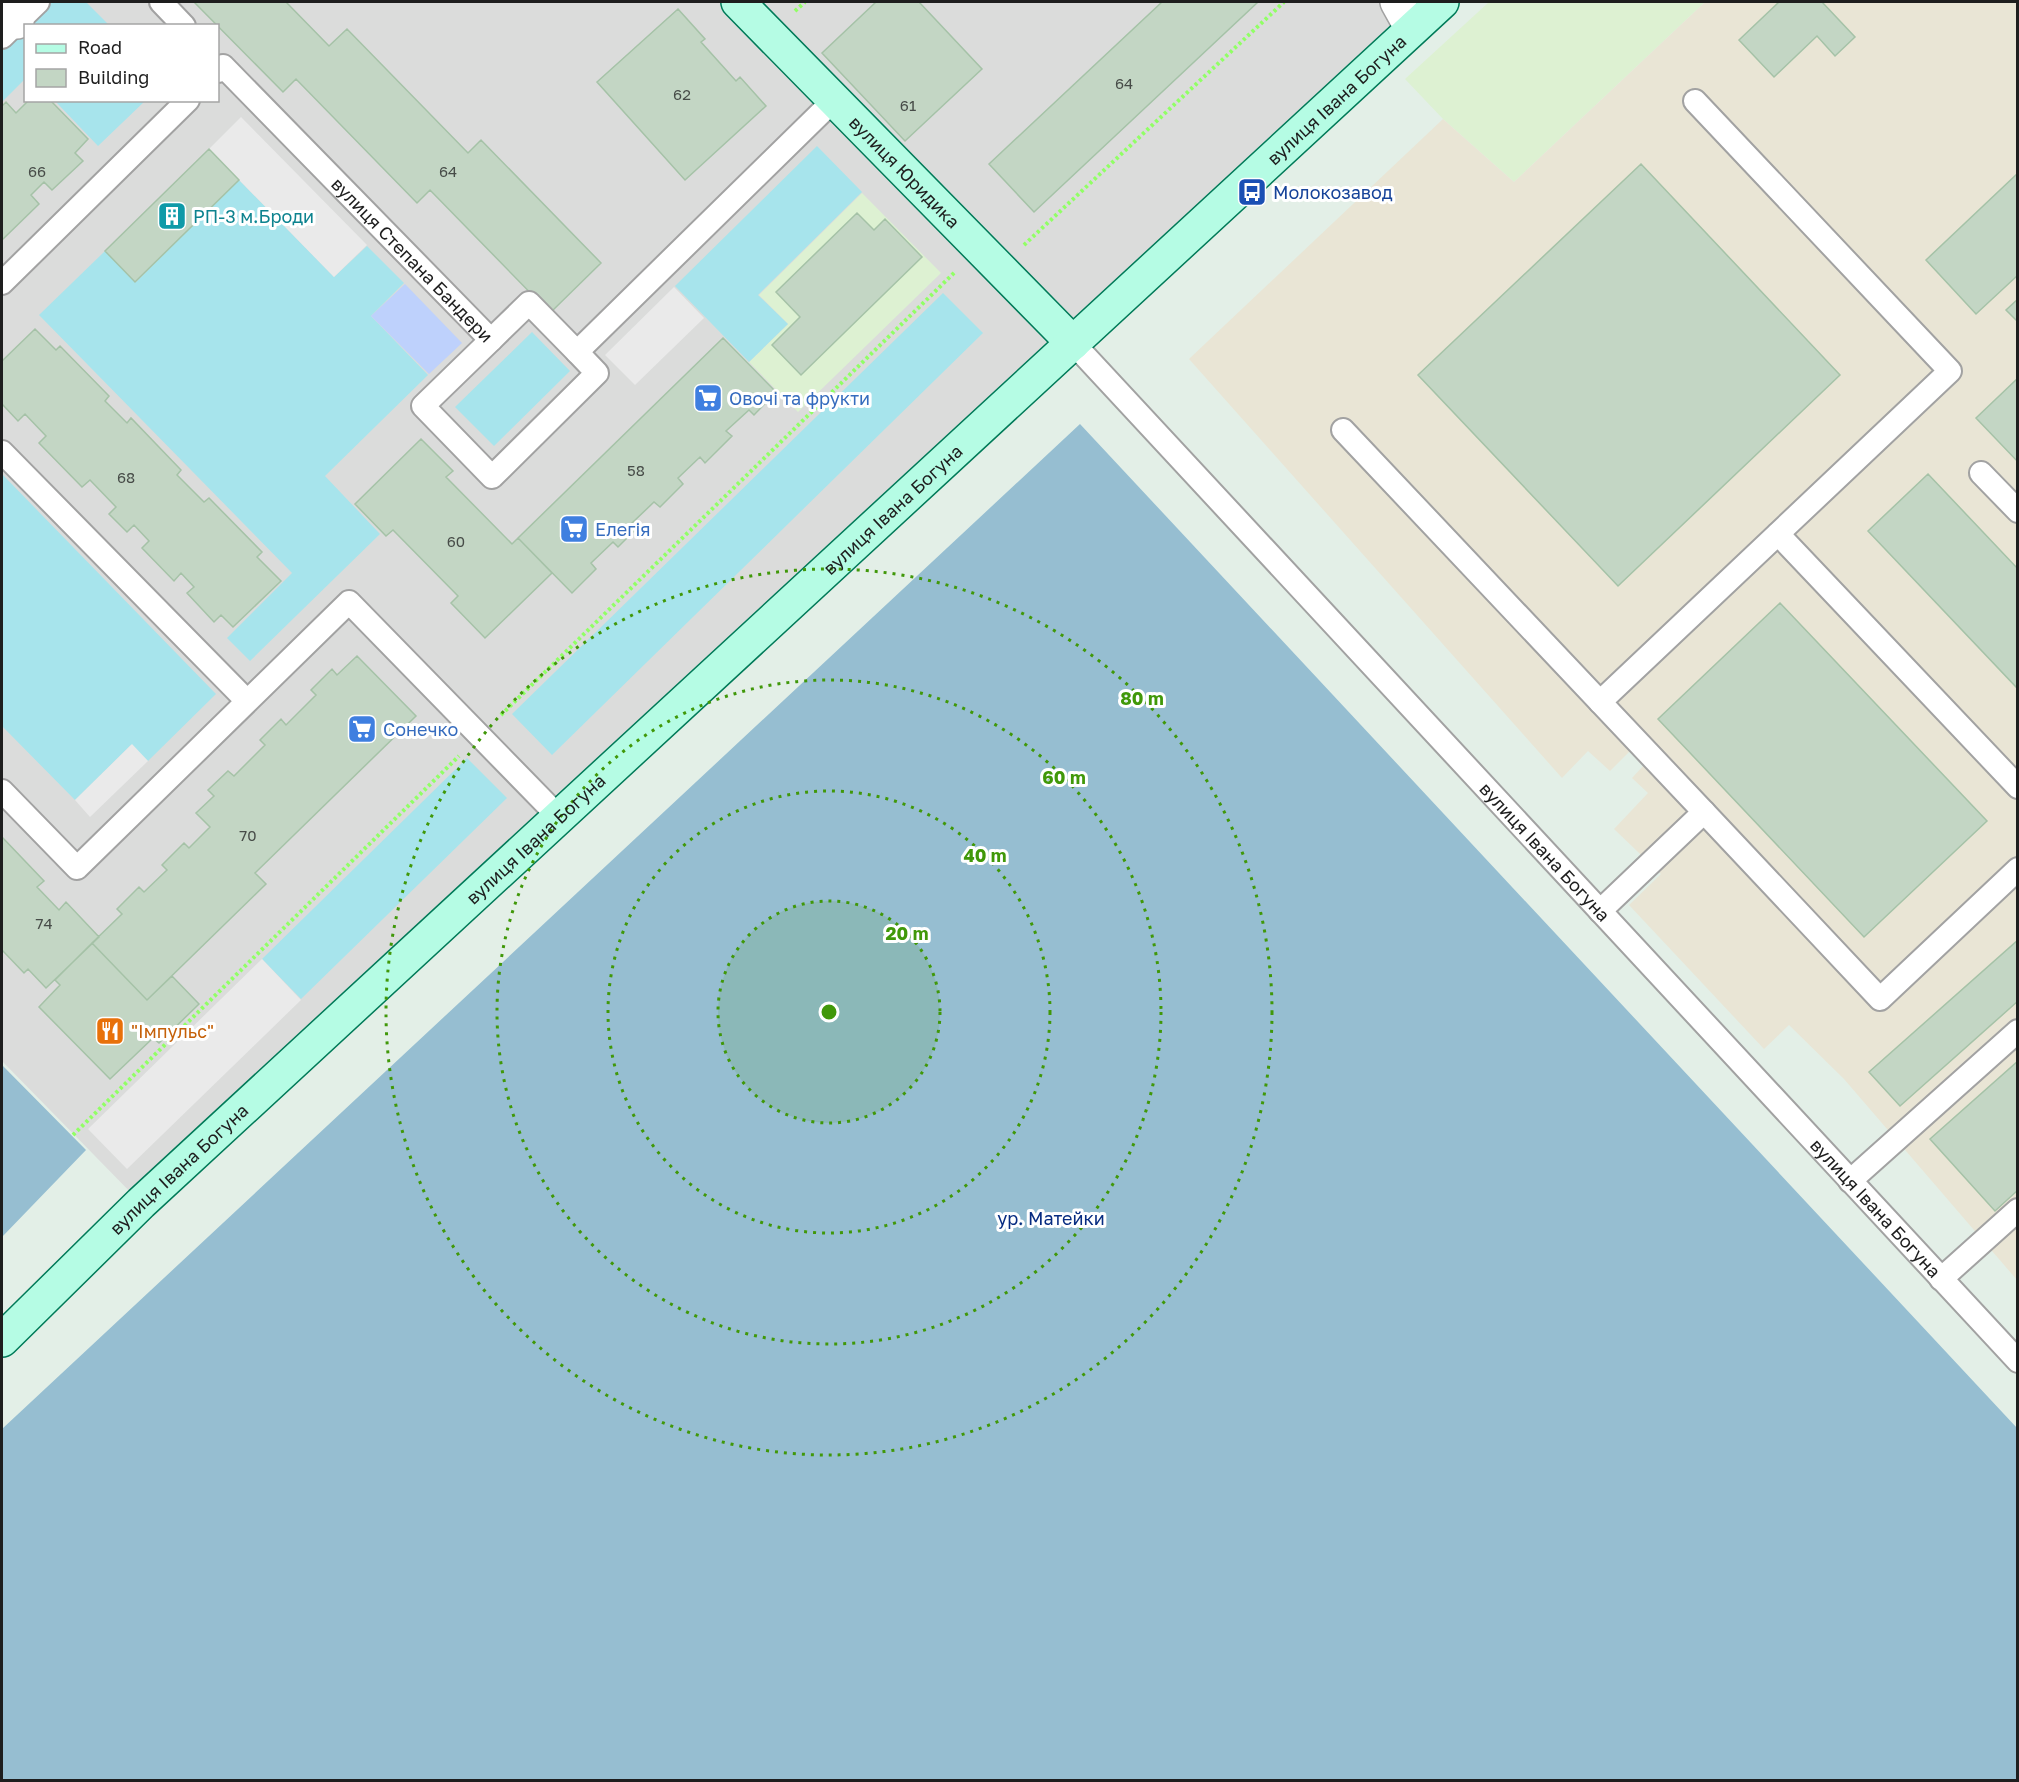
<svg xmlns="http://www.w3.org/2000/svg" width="2019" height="1782" viewBox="0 0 2019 1782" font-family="'Golos Text',sans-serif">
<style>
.residential{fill:#dbdcdb;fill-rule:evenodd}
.commercial{fill:#ddf1d2}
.industrial{fill:#e9e5d5}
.grass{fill:#a7e4ec}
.forest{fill:#96bed1}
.park{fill:#bed1fc}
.parking{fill:#eaeaea}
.building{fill:#c3d6c4;stroke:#a5c2a7;stroke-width:1.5}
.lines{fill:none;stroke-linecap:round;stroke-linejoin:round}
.lane-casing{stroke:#a2a2a2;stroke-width:26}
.street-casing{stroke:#a2a2a2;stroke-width:36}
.secondary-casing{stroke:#007a58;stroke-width:36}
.path{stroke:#91ff65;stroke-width:4;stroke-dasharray:3 3;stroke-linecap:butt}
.lane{stroke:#fff;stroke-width:22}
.street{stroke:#fff;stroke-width:33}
.secondary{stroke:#b5fce4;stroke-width:33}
.ring{fill:none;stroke:#409809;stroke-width:3;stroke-dasharray:3 6}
.labels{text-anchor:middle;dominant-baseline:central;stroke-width:6;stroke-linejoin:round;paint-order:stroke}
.number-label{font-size:15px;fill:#474c48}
.street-label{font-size:18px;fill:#1e1e1e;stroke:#fff}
.transit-label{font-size:18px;fill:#164399;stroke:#fff;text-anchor:start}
.culture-label{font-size:18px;fill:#0d838f;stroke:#fff;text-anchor:start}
.shop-label{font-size:18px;fill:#366cbe;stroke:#fff;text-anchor:start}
.food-label{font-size:18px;fill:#c56008;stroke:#fff;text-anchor:start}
.park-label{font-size:18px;fill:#072c81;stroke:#fff}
.centre{fill:#409809;stroke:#fff;stroke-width:3}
.ring-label{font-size:18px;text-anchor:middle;font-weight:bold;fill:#409809;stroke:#fff;stroke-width:6;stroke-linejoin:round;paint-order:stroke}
</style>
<rect width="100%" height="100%" fill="#e3efe7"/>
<path class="residential" d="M2,2H1442L141,1203L2,1061ZM26,26H218V100H26Z"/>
<path class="commercial" d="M1489,2H1705L1514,182L1443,119L1405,79Z
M862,193L941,273L798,412L749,362L788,324L759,295Z"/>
<path class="industrial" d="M1705,2H2017V1280L1844,1079L1789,1025L1764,1049L1629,905L1661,874L1614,829L1648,793L1632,778L1644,765L1630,751L1610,771L1588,751L1562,778L1189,359L1443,119L1514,182Z"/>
<path class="grass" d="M52,2H86L109,25L27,26Z
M25,27V79L2,102V51Z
M55,101H145L98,146Z
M817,146L862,192L758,295L788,324L749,362L675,286Z
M239,180L334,277L367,246L404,283L371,316L428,375L325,476L380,534L250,661L227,638L292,573L39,315L105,251L136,282Z
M943,293L983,333L552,755L512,714Z
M532,332L570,371L494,446L455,407Z
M2,474L216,694L148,761L131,745L75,800L2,726Z
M467,758L507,798L301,999L262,959Z"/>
<path class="forest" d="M1080,424L2017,1428V1780H2V1429Z
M2,1065L86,1150L2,1237Z"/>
<path class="park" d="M405,284L462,343L429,374L371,316Z"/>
<path class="parking" d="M241,117L367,245L334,277L209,149Z
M674,287L704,318L635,385L605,355Z
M132,744L148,761L90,817L75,800Z
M262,959L301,1000L127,1169L88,1129Z"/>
<path class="building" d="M194,2H286L329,46L347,29L468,153L481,140L601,263L550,313L430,190L417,203L296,79L283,92Z
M876,2H919L982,69L905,141L822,53Z
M1162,2H1258L1034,212L989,164Z
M1779,2H1822L1855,37L1835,56L1817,36L1774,77L1739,40Z
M678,9L705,39L701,42L736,81L740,77L766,106L685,180L597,82Z
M29,100H50L88,139L75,153L83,161L52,190L44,182L31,195L39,204L2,240V106L6,102L16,113Z
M209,149L239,180L135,282L105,251Z
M1641,164L1840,375L1618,586L1418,375Z
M2018,173V275L1976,314L1926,260Z
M857,213L874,230L885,219L922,257L801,375L772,345L800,317L776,292Z
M2018,299V322L2006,310Z
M35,329L56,350L60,346L109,396L105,401L127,423L131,418L181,470L177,475L204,502L209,498L262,552L257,557L281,581L233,627L221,615L214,622L187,593L194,587L181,573L174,581L142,548L149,541L134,525L127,532L109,514L116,507L90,480L82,487L39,443L46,436L25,414L18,421L2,404V361Z
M723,338L776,392L754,415L749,410L726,431L732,436L705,463L700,457L678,478L683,484L660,507L654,502L632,523L637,528L618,547L613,542L591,563L596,569L572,593L518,538Z
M2018,378V462L1976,418Z
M421,439L453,471L446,477L512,544L518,538L552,573L485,638L451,603L458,596L393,530L386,536L355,504Z
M1928,474L2018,569V689L1868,531Z
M1780,603L1987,821L1864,937L1658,719Z
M357,656L416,716L255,873L266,884L147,1000L92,943L122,914L117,909L139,887L144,892L167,870L162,865L184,843L189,848L210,827L196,813L214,796L208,790L228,771L234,776L265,745L260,740L281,719L286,725L316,695L311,690L332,669L337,675Z
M2,837L44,881L37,887L59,910L66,902L99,937L46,988L28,969L24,973L2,950Z
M2018,940V1001L1900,1106L1869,1072Z
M92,943L147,1000L172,976L199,1004L159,1043L153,1038L110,1079L39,1007L60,985L55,980Z
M2018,1061V1190L1995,1211L1930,1139Z"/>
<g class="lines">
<g class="lane-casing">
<g id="lane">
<path d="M161,2L184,26"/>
<path d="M2,37L38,2"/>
<path id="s1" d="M218,71L223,66L491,340L529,303L577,352L834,100"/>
<path d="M2,283L188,100"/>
<path d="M491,340L423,406L492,477L597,373L577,352"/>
<path id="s2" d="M1073,343L2018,1361"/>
<path d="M1343,430L1704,812L1600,911"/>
<path d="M2,452L247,701"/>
<path d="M1981,473L2018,511"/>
<path d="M1778,534L2018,787"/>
<path d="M1600,702L1950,371L1695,101"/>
<path d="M2,791L77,868L349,602L559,817"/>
<path d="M1704,812L1880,999L2018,869"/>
<path d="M1850,1181L2018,1031"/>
<path d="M1941,1279L2018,1210"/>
</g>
</g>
<g class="street-casing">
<path id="street" d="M1397,2L1412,29
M2,7L17,22"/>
</g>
<g class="secondary-casing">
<g id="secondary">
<path id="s3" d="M738,2L1073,343"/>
<path id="s4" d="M2,1340L141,1203L1442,2"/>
</g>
</g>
<path class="path" d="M795,11L805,2
M1024,245L1284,2
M501,715L955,272
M73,1135L459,756"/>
<use href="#lane" class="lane"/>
<use href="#street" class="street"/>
<use href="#secondary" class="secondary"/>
</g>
<circle cx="829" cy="1012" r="111" fill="#409809" fill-opacity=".12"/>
<g class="ring">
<circle cx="829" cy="1012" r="111"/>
<circle cx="829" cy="1012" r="221"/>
<circle cx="829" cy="1012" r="332"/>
<circle cx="829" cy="1012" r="443"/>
</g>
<defs>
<g id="bus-square" transform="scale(1.5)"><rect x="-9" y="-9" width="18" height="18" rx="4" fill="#1a4fb4" stroke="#fff"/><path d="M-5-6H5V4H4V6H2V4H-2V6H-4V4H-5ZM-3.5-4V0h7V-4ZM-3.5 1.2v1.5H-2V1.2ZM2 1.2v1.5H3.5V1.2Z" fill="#fff"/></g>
<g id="building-square" transform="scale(1.5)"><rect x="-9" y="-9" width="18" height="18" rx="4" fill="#0f9aa8" stroke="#fff"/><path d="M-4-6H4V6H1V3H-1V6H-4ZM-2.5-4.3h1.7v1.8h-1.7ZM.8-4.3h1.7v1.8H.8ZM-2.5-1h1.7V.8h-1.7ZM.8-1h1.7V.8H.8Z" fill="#fff"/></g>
<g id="supermarket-square" transform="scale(1.5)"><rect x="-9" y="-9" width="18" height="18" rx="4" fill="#3f7fe0" stroke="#fff"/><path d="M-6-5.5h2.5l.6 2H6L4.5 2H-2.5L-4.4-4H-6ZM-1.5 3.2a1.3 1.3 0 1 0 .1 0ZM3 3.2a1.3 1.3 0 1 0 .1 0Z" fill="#fff"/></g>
<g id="restaurant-square" transform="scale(1.5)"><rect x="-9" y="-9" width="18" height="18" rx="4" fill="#e8710a" stroke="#fff"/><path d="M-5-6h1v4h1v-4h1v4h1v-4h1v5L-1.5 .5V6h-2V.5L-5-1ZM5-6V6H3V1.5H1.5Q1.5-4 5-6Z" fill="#fff"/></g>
</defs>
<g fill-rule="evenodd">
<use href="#bus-square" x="1252" y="192"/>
<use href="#building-square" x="172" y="216"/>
<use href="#supermarket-square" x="708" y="398"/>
<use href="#supermarket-square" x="574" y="529"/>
<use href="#supermarket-square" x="362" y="729"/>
<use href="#restaurant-square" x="110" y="1031"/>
</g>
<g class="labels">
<g class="number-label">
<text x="1124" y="83">64</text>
<text x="682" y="94">62</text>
<text x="908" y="105">61</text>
<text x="37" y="171">66</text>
<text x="448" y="171">64</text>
<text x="636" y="470">58</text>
<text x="126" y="477">68</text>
<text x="456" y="541">60</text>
<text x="248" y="835">70</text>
<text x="44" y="923">74</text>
</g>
<g class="street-label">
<text stroke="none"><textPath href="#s4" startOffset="1822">вулиця Івана Богуна</textPath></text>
<text stroke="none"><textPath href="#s3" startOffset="238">вулиця Юридика</textPath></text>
<text stroke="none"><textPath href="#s1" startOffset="278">вулиця Степана Бандери</textPath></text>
<text stroke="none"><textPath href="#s4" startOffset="1218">вулиця Івана Богуна</textPath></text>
<text stroke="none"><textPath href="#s4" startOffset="732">вулиця Івана Богуна</textPath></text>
<text stroke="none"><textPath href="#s2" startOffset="694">вулиця Івана Богуна</textPath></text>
<text stroke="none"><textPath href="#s4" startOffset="246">вулиця Івана Богуна</textPath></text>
<text stroke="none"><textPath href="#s2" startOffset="1180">вулиця Івана Богуна</textPath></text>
</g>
<g class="transit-label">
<text x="1273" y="192">Молокозавод</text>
</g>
<g class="culture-label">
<text x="193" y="216">РП-3 м.Броди</text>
</g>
<g class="shop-label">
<text x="729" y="398">Овочі та фрукти</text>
<text x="595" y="529">Елегія</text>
<text x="383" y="729">Сонечко</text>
</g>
<g class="food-label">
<text x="131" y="1031">"Імпульс"</text>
</g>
<g class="park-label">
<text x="1051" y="1218">ур. Матейки</text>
</g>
</g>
<circle cx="829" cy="1012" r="9" class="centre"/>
<g class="ring-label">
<text x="1142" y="705">80 m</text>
<text x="1064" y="784">60 m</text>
<text x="985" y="862">40 m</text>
<text x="907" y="940">20 m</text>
</g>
<rect width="2019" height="1782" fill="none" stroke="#1e1e1e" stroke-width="6"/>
<rect x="24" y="24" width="195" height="78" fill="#ffffff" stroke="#a5a5a5" stroke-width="1.5"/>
<rect x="36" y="44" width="30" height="9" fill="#b5fce4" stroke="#a5a5a5" stroke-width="1.5"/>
<text x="78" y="54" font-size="18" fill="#1e1e1e">Road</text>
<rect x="36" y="69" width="30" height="18" fill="#c3d6c4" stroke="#a5a5a5" stroke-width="1.5"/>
<text x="78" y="84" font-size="18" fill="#1e1e1e">Building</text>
</svg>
